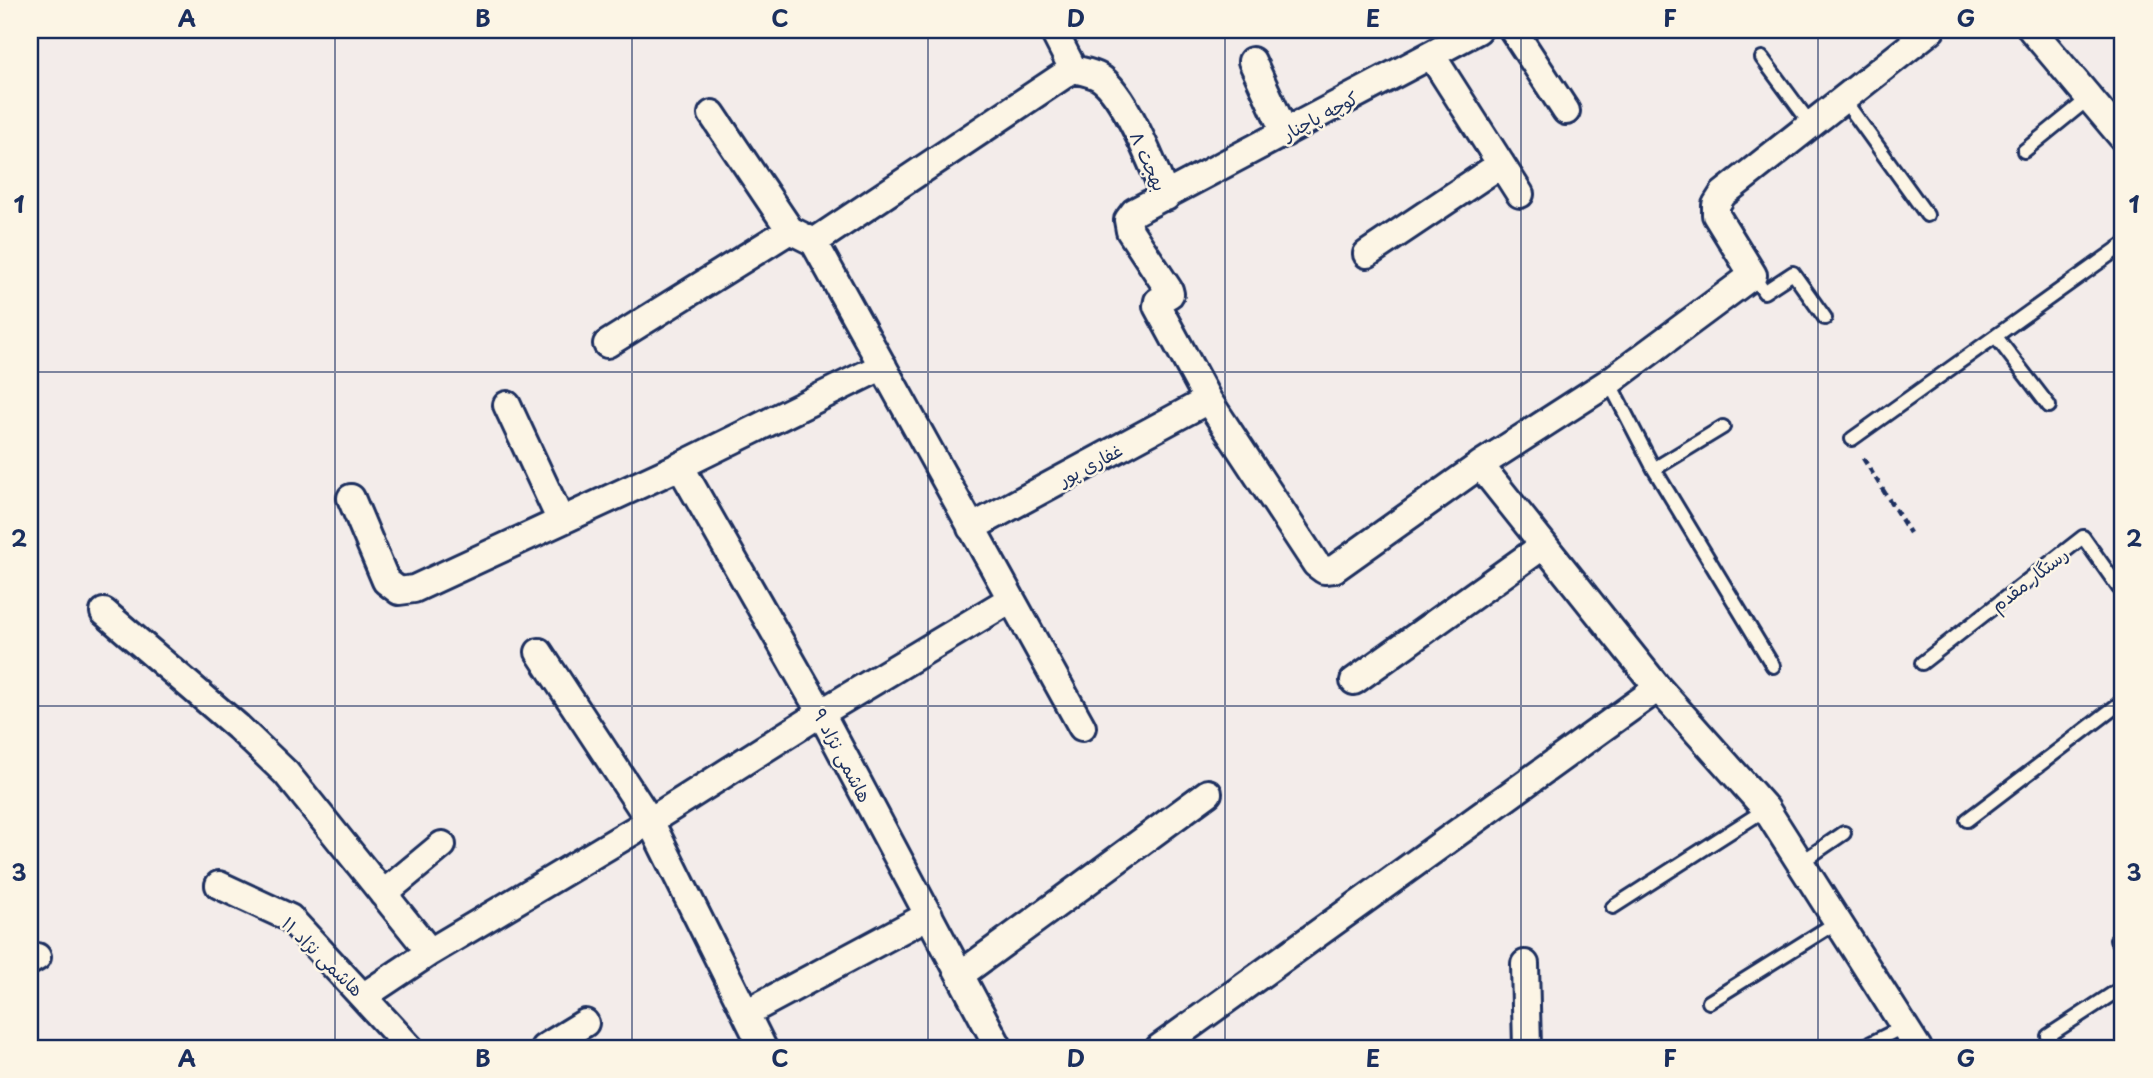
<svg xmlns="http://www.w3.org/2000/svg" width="2153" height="1078" viewBox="0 0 2153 1078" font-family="'Playpen Sans','Playpen Sans Arabic',sans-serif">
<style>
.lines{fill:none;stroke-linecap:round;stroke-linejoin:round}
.lane-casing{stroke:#1b2f5e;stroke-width:18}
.street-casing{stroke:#1b2f5e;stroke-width:32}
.path{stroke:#1b2f5e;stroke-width:4.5;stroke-dasharray:7 5;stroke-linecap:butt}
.lane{stroke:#fcf5e5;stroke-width:12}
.street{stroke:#fcf5e5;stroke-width:26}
.grid{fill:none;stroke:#1b2f5e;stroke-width:2;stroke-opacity:0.55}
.labels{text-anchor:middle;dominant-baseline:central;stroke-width:5;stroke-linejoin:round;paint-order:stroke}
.street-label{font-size:18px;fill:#1b2f5e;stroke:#fcf5e5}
.neatline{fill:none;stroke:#1b2f5e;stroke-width:2.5}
.grid-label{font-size:23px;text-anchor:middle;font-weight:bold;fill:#1b2f5e}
</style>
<rect width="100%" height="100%" fill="#f3ecea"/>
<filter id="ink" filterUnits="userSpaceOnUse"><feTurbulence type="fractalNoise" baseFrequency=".0143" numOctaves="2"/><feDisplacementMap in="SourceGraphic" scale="14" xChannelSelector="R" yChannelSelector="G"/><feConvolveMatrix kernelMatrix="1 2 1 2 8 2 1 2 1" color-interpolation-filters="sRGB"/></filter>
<g filter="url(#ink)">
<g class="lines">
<g class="lane-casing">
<path id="lane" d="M1762,58L1810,123
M1842,97L1927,215
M2024,151L2088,99
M1753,275L1764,292L1793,273L1825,318
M1997,338L2049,406
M1609,382L1654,469L1773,666
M1852,439L2123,245
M1654,469L1723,427
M1922,663L2083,537L2119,588L2123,584
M1967,820L2123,701
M1800,863L1844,833
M1613,907L1766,809
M2117,940L2123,948
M1709,1002L1837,922
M2048,1036L2123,987
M1861,1048L1905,1026"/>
</g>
<g class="street-casing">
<path id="street" d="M1053,30L1073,69C1081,71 1092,73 1099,77C1125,93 1154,168 1166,197
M1478,30L1134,212L1128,220L1130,231L1169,290L1170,294L1158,301L1157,306L1208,400L1316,564L1324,570L1334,569L1480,465L1609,382L1753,275L1716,215V205L1723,194L1931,30
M1513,30L1566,111
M2032,30L2123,138
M1432,56L1520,194
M1252,61L1285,133
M712,114L790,230L814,242L1082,727
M814,242L1073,69
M1367,254L1501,164
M607,344L790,230
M507,405L561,521
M1480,465L1658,688L1766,809L1918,1048
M680,466L821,713L999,1048
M351,498L386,581L399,591L414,589L680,466L883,366
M971,528L1208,400
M104,612L238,727L286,773L430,952
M539,652L650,821L763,1048
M1354,681L1544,545
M219,885L290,918L410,1048
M383,894L442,845
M30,961L37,957
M1525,964L1527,1048
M960,975L1208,793
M364,996L430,952L650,821L821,713L1011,599
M746,1013L929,915
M544,1048L585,1023
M1159,1048L1658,688"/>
</g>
<path class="path" d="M1863,458L1910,533"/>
<use href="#lane" class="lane"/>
<use href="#street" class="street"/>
</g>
</g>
<path class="grid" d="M335,30V1048M632,30V1048M928,30V1048M1225,30V1048M1521,30V1048M1818,30V1048M30,372H2123M30,706H2123"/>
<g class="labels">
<g class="street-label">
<text transform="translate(1320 115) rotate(-28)">کوچه پاچنار</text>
<text transform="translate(1149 161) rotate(66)">بهجت ۸</text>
<text transform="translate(1090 464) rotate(-28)">غفاری پور</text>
<text transform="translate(2029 579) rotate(-38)">رستگار مقدم</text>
<text transform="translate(843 755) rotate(62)">هاشمی نژاد ۹</text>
<text transform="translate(323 956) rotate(44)">هاشمی نژاد ۱۱</text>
</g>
</g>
<rect width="2153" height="1078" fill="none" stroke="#fcf5e5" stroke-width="77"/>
<rect x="38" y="38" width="2076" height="1002" class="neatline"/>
<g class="grid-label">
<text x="187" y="27">A</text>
<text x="483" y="27">B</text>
<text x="780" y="27">C</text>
<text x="1076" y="27">D</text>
<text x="1373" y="27">E</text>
<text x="1670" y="27">F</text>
<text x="1966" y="27">G</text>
<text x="19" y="213">1</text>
<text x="2134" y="213">1</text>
<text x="19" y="547">2</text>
<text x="2134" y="547">2</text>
<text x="19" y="881">3</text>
<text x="2134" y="881">3</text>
<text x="187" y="1067">A</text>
<text x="483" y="1067">B</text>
<text x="780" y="1067">C</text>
<text x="1076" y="1067">D</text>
<text x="1373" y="1067">E</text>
<text x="1670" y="1067">F</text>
<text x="1966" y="1067">G</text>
</g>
</svg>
